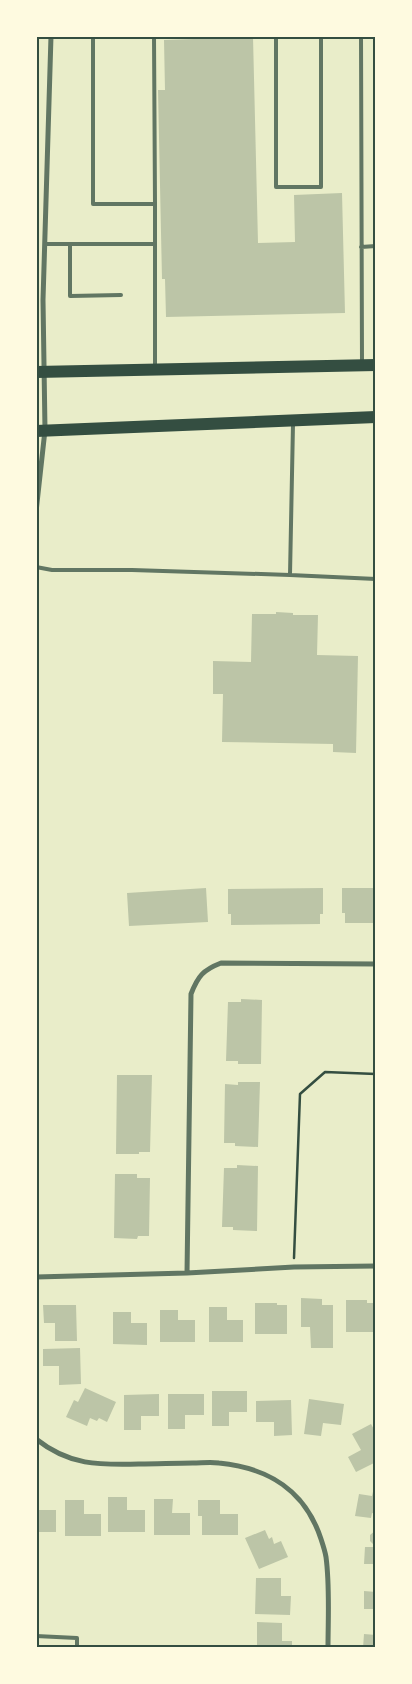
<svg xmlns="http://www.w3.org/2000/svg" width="412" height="1684" viewBox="0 0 412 1684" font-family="'Noto Sans',sans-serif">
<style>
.building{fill:#bcc5a7}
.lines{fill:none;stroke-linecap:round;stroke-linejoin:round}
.path{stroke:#344e41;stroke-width:2.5}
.service{stroke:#617663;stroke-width:4}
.minor{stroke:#617663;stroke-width:5}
.primary{stroke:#344e41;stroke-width:12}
.neatline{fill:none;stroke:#344e41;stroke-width:2}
</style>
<rect width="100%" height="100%" fill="#e9edc9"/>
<path class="building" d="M253,37L258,243L295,242L294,195L342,193L345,313L166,317L165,279H162L158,90H165L164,40Z
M276,612L293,613V615H318L317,655L358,656L356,753L333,752V744L222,742L223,694H213V661L251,662L252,614H276Z
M206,888L208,922L129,926L127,893Z
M323,888V914H320V924L231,925V914H228V889Z
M342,888H376V923H345V913H342Z
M241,999L262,1000L261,1064H238V1061H226L228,1002H241Z
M117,1075H152L150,1152H139V1154H116Z
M238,1082H260L258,1147L235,1146V1143H224L225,1084L238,1085Z
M237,1165L258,1166L257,1231L233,1230V1227H222L224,1168H237Z
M115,1174H137V1178H150L149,1236H138L137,1239L114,1238Z
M301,1298L322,1299V1305H333V1348H311L310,1327H301Z
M346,1300H367V1303H376V1332H346Z
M255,1303H277V1305H287V1334H255Z
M43,1305H76L77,1341H55V1323H44Z
M209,1307H227V1320H243V1342H209Z
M160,1310H178V1320H195V1342H160Z
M113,1312H131V1323H147V1345L113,1344Z
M80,1348L81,1384L59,1385V1366H43V1349Z
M85,1388L116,1402L107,1422L99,1418L97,1421L90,1418L87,1426L66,1417L74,1400L78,1402Z
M212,1391H247V1412H229V1426H212Z
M159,1394V1416H141V1430H124V1395Z
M168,1394H204V1415H185V1429H168Z
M309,1399L344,1404L341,1425L323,1423L321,1436L304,1434Z
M291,1400L292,1435L274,1436V1422H256V1401Z
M371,1424L376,1433V1462L356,1472L348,1457L361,1450L352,1434Z
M375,1483L376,1514L372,1513L371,1518L355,1516L359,1494L372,1496Z
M108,1497H127V1510H145V1532H108Z
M154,1499H173L172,1513H190V1535H154Z
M65,1500H84V1514H101V1536H65Z
M198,1500H220V1514H238V1535H202V1516H198Z
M36,1510H56V1532H36Z
M265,1530L269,1539L272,1537L274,1544L281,1541L288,1557L259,1569L245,1538Z
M376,1530V1564H364L365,1547H373V1544L370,1541V1535Z
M256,1578H281V1596H291L290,1615L255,1614Z
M364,1591L376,1592V1609H364Z
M257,1622L282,1623V1641H292V1648H257Z
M364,1634L376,1635V1648H363Z"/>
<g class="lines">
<path class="path" d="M294,1258L300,1094L325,1072L376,1074"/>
<path class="service" d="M93,36V204H155L154,36
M276,36V187H321V36
M361,36L362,363
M155,204V367
M45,244H155
M70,244V296L121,295
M361,247L376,246
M36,567L52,570H132L290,575L293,424
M290,575L376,579
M36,1636L77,1638V1648"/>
<path class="minor" d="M36,512L45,430L43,300L51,36
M187,1273L191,994C198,976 203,970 221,963L376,964
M36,1277L187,1273L294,1267L376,1266
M36,1439C70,1466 99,1465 140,1464C157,1464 175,1463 193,1463C201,1463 211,1462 219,1463C269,1468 305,1490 321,1539C323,1545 325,1551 326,1557C330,1587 328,1618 328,1648"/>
<path class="primary" d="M36,372L376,365
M36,431L376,417"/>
</g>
<rect width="412" height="1684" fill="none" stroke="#fefae0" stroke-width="75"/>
<rect x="38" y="38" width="336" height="1608" class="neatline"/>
</svg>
